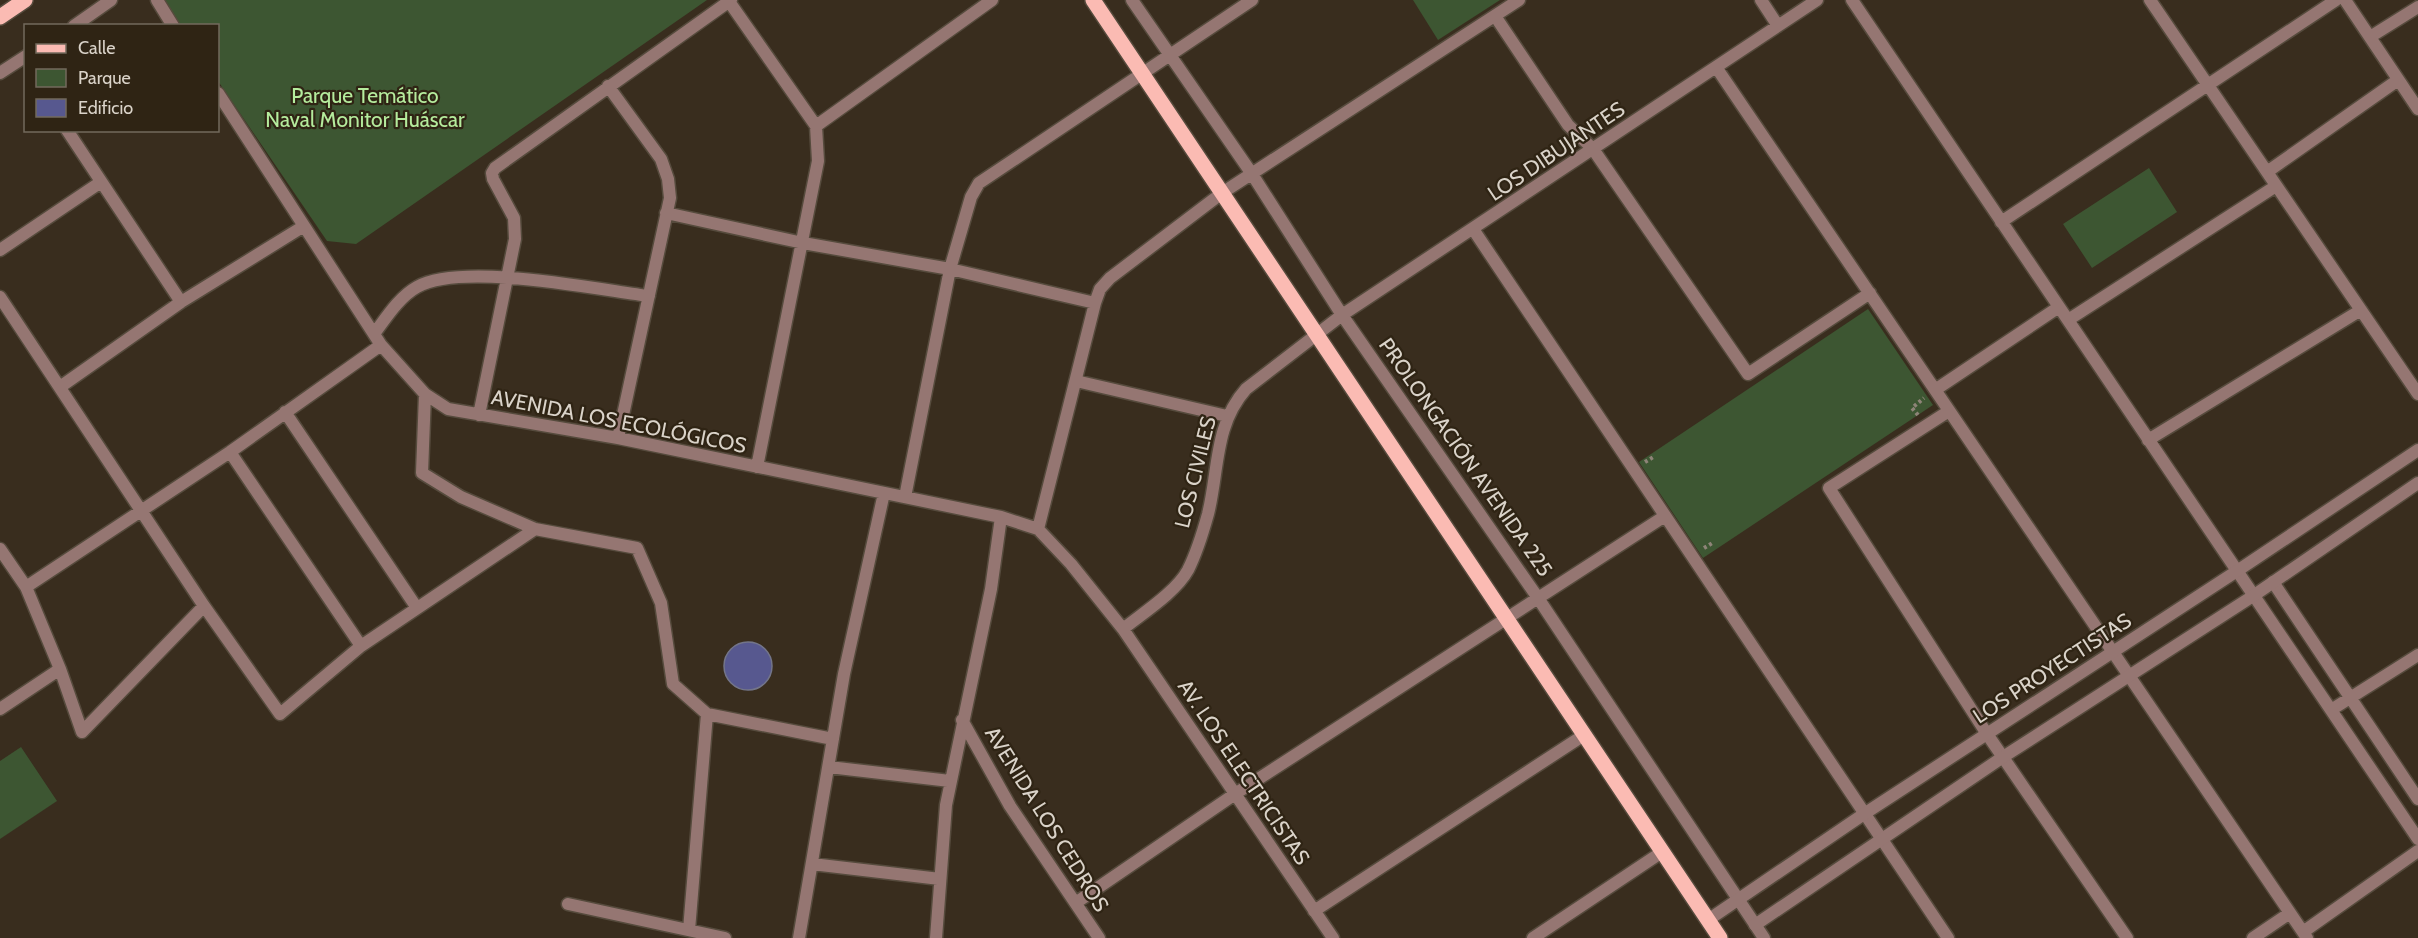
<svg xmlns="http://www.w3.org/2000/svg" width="2418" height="938" viewBox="0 0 2418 938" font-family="Cabin,sans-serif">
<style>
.green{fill:#3d5632}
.building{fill:#57588f;stroke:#737589;stroke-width:1.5}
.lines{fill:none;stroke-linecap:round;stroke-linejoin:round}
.minor-casing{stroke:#564b3d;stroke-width:15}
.tertiary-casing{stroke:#564b3d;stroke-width:15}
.primary-casing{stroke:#564b3d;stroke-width:18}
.path{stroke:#8e8478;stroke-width:4;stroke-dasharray:3 3;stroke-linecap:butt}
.minor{stroke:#957672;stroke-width:12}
.tertiary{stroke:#957672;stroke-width:12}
.primary{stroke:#fbbbb3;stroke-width:15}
.labels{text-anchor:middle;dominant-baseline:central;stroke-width:4.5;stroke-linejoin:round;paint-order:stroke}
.park-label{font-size:21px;fill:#b5ec9d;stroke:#2f2414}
.street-label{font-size:21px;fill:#dad3c9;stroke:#2f2414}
</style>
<rect width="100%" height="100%" fill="#392d1e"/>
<path class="green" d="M163,0H707L356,244L327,241L218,81V26L180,25Z
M1413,0H1500L1438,40Z
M2149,168L2177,212L2092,268L2063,224Z
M1868,309L1933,405L1703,558L1639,462Z
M21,747L57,801L0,839V761Z"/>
<path class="building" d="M724 666a24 24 0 1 1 48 0a24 24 0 1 1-48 0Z"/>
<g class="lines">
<g class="minor-casing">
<path id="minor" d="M157,0L173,26
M728,0L816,126L818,161L757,467
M1132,0L1252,174L1342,315L1538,598L1764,938
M1761,0L1778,26
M1852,0L2418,839
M2150,0L2418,394
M2345,0L2418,109
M1495,16L1568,125L1593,149L1748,374L1870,293
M74,26L111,0
M2370,37L2418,7
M1716,67L2307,938
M0,73L26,56
M608,86L661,159L668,179L670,198L618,438
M218,93L381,345L425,394L448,409L618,438L1001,517L1038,529L1071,564L1123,629L1333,938
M816,126L992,0
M67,130L181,302
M2267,172L2398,80
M666,213L803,243L950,269L1095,303
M2001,222L2336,0
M1473,229L1948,938
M0,250L101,182
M0,297L204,606L280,714L361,646L535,529
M2068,320L2276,186
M374,334C386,318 399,297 417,287C462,262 595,289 649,296
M1076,381L1227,416
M60,387L181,302L304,226
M1935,390L2059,307
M425,394L422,473L461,497L535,529L637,548L661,603L673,684L707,714L833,739
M1949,411L1829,488L1987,734L2127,938
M285,412L417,608
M479,415L515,239L514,218L493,179L492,173L495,168L731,0
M2148,440L2361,310
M230,452L361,646
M905,497L950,269L971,197L979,183L1252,0
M1038,529L1095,303L1100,289L1110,278L1222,193L1519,0
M0,549L26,587L60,669L82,732L204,606
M2273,582L2418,799
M26,587L230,452L381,345
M1123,629C1143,613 1176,592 1188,570C1196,554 1203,532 1208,514C1219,470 1214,425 1246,389L1342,315L1817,0
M0,709L60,669
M2331,710L2418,655
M962,720L1010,806L1099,938
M829,767L950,781
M812,864L940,879
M1077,902L1235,794L1665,516
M568,904L725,938
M1314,911L1584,735
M689,930L707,714
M2303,932L2418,851
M799,938L844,674L884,493
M936,938L946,805L991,589L1001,517
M1533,938L1662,852
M2253,938L2290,913"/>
</g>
<g class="tertiary-casing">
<path id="tertiary" d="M1708,920L1864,814L2237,571L2418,450
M1755,925L2003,757L2253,596L2418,483"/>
</g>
<g class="primary-casing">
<path id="primary" d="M1093,0L1720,938
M0,17L25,0"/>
</g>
<path class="path" d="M1918,415L1912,408L1924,398
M1645,462L1655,456
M1704,548L1714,542"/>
<use href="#minor" class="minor"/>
<use href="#tertiary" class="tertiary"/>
<use href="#primary" class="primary"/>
</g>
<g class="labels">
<g class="park-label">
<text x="365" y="95">Parque Temático<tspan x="365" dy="24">Naval Monitor Huáscar</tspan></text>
</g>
<g class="street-label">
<text transform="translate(1556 151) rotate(-34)">LOS DIBUJANTES</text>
<text transform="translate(619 421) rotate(11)">AVENIDA LOS ECOLÓGICOS</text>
<text transform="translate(1466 457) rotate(55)">PROLONGACIÓN AVENIDA 225</text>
<text transform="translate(1195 472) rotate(-76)">LOS CIVILES</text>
<text transform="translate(2052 668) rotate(-33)">LOS PROYECTISTAS</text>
<text transform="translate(1244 772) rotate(56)">AV. LOS ELECTRICISTAS</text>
<text transform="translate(1047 819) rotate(58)">AVENIDA LOS CEDROS</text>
</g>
</g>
<rect x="24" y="24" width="195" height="108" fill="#2f2414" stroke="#736a5c" stroke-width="1.5"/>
<rect x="36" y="44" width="30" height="9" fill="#fbbbb3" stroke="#736a5c" stroke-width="1.5"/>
<text x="78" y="54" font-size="18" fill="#dad3c9">Calle</text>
<rect x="36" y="69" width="30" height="18" fill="#3d5632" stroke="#736a5c" stroke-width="1.5"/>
<text x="78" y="84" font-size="18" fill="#dad3c9">Parque</text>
<rect x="36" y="99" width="30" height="18" fill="#57588f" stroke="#736a5c" stroke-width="1.5"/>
<text x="78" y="114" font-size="18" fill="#dad3c9">Edificio</text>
</svg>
